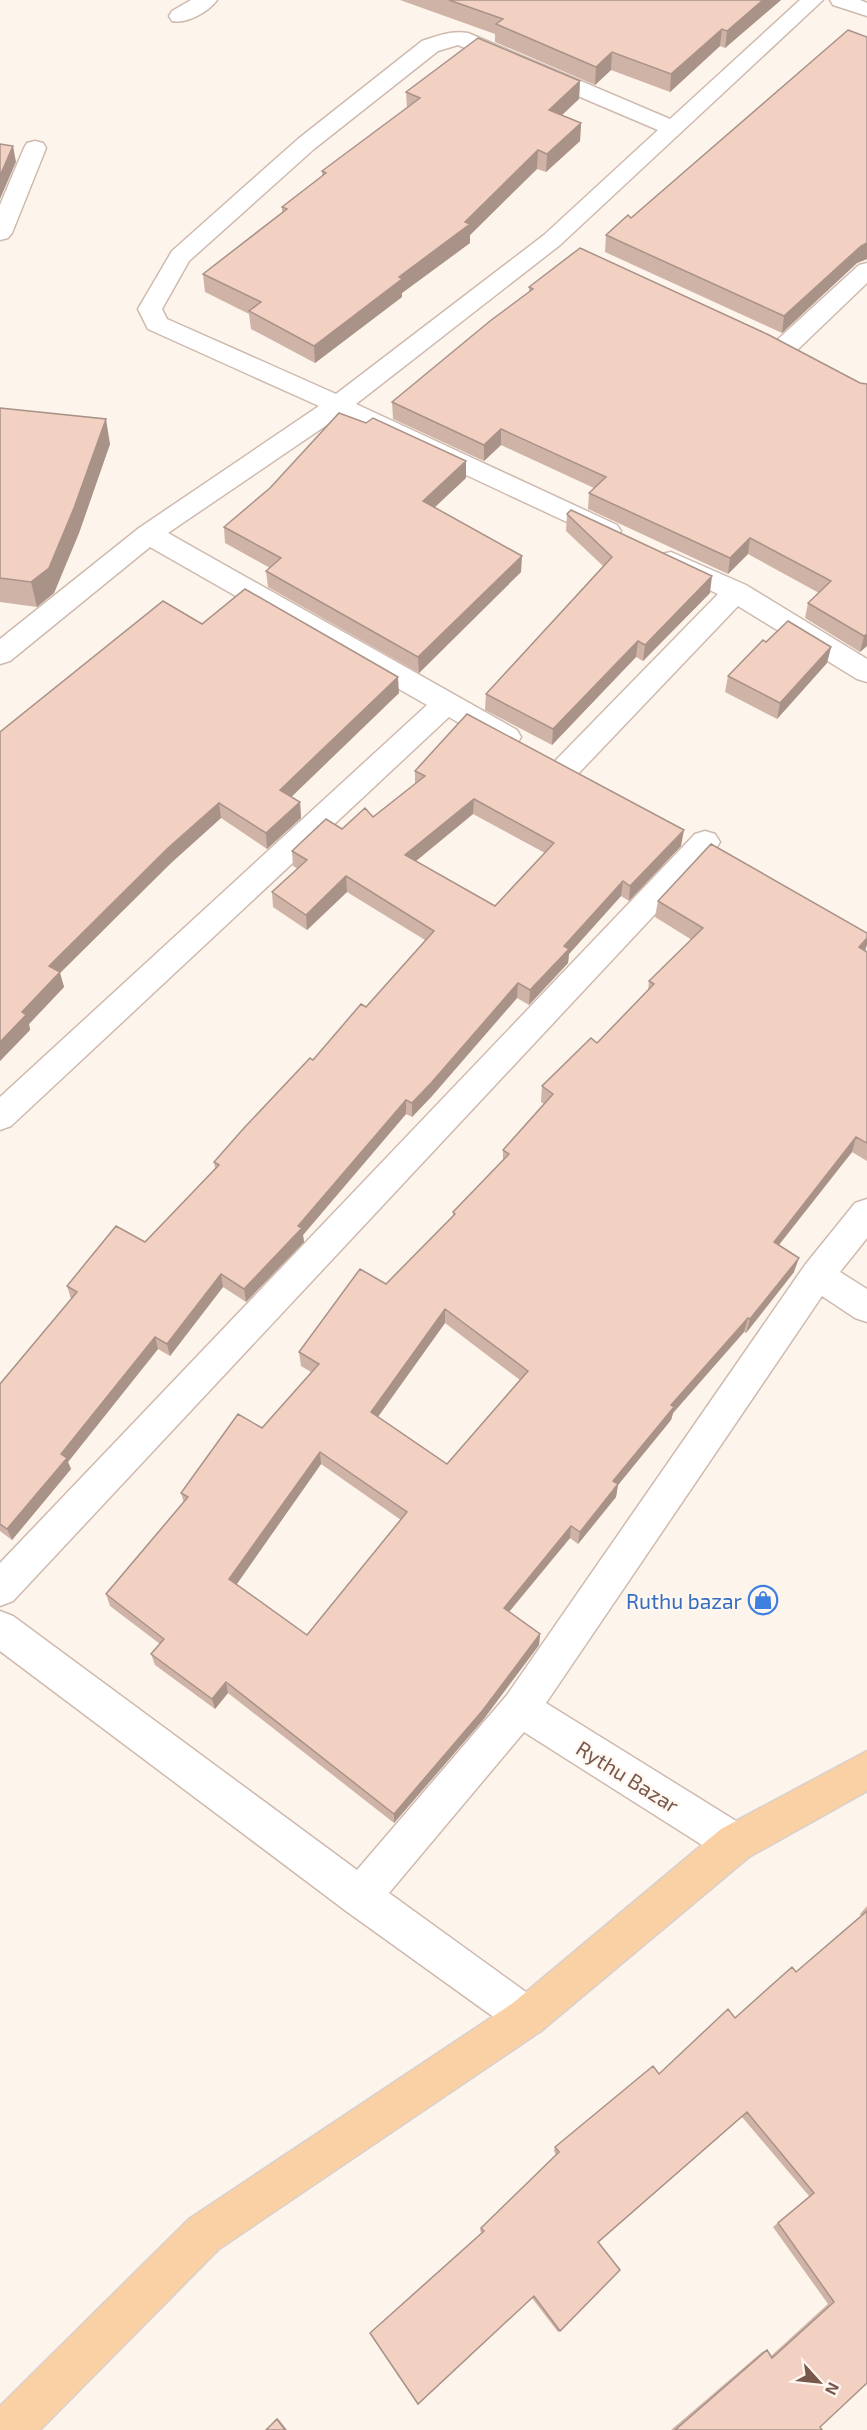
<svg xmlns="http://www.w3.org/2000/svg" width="867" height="2430" viewBox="0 0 867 2430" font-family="'Exo 2',sans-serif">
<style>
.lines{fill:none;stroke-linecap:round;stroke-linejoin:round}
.minor-casing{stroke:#cfbaaf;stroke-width:3}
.major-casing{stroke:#d9d0cd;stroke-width:3}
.minor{fill:#fff;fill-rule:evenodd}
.major{fill:#fad1a4;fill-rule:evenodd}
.wall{fill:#d0b3a7;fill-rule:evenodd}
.shaded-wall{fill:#a99288}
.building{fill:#f2d0c2;stroke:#a99288;stroke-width:1.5;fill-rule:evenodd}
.labels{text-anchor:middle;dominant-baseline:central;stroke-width:4.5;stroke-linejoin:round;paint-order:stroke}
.shop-label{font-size:21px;fill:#366cbe;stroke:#fff8f1;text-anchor:end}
.street-label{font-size:21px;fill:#78584d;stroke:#fff8f1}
</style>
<rect width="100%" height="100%" fill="#fdf4eb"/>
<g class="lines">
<g class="minor-casing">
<path id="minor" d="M191,0H217C208,12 187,24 172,21L169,16L172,11Z
M800,0H823L560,245L356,404L617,525L621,531L617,537L608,540L599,537L340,416L168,533L517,730L521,737L517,744C495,751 469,728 449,717L11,1126L0,1130V1097L427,705L150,547L10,661L0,664V639L139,528L319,406L148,329L138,309L172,251L298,139L422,41C437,36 452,30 468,33L670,119ZM458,45L658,130L544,235L336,394L167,319L162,309L189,261L314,149L438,51Z
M830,0H860L867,3V16L833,5Z
M35,141L43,143L46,148L12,233L8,238L0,240V205L24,148L27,143Z
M867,263V283L794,353L785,355L776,353L773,347L776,341L859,265Z
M671,552L746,585L867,659V682L857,679L738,606L576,776L566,779L556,776L552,768L556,760L718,594L662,568L658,561L662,554Z
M705,831L715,834L720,842L715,850L13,1601L0,1606V1563L695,834Z
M867,1199V1238L840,1272L867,1289V1322L855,1318L822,1296L546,1703L749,1829L755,1843L749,1857L735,1863L721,1857L524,1732L389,1893L541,2003L547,2017L541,2031L527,2037L513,2031L346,1911L0,1651V1611L13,1616L357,1870L507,1695L805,1265L855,1203Z"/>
</g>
<g class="major-casing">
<path id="major" d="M867,1751V1791L749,1857L541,2031L219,2249L40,2430H0V2406L189,2219L513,2003L721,1829Z"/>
</g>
<use href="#minor" class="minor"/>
<use href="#major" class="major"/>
</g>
<path class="wall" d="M400,0H781L725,48L720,46L670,92L611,70L595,85L495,42V34Z
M867,37V259L857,263L782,333L605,252L606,235L631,218Z
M580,81L579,99L562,115L581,123L580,141L546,172L537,169L470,235V243L402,293V297L315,363L251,329L249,314L205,292L203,274L282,212V207L322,176V171L407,108L406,92Z
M529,287L769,335L867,646L860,652L805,618L808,603L819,593L748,554L728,574L588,509L589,493L594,488L501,445L484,461L393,419L392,402L529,292Z
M0,408L110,444L79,533L54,593L37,607L0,602Z
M466,478L434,508L521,572L419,673L268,587L266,571L270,568L225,543L224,527Z
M567,514L710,593L643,661L636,657L552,745L485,710L486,694L603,566L566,531Z
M202,624L399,693L291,797L300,802L301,818L267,849L221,818L171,863L60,973L64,987L29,1024L30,1030L0,1061V732Z
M831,647L827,663L777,719L725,692L728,676Z
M415,771L681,846L629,901L621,896L569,954L568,963L529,1005L517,998L432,1096L412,1117L406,1114L303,1235L304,1242L246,1302L223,1287L170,1356L158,1349L68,1462L71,1469L12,1540L0,1531V1384L71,1299L67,1286L145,1242L215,1168L214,1162L366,1007L425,940L347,892L307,930L273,907L272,892L298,869L293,866L292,851L342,829L373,817L415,784ZM473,814L545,853L495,906L416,861Z
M658,901L867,952V1161L852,1152L779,1245L794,1272L746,1333L744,1332L673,1413L671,1420L618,1485L616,1497L578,1544L570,1538L509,1612L540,1634L539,1645L483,1720L394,1823L228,1693L215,1709L155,1665L151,1654L160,1644L110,1606L106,1594L184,1503L181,1493L262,1428L311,1372L301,1366L299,1352L386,1284L453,1217V1212L503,1160V1150L544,1104L541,1102L542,1086L597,1043L648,991L649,981L692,940L655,917ZM445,1323L520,1380L447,1464L378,1417ZM321,1464L401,1520L307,1635L236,1585Z
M867,1906V2383L820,2427L822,2430H671L762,2352L767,2350L771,2356L828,2304L773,2227L809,2196L742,2117L598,2243L620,2270L558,2332L532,2298L418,2404L370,2333L482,2233L480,2231L481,2228L556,2155L554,2151L555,2147L659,2074L796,1972L861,1916L860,1914Z"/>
<path class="shaded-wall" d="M763,0H781L725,48L727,31Z
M722,29L720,46L670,92L671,74Z
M612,52L611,70L595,85L596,67Z
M580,81L579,99L548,128L549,110Z
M581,123L580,141L546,172L547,154Z
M13,146L16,162L0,199V176Z
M538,150L537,169L470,235V243L402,293V297L315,363L314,346L399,277L465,222Z
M867,243V259L857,263L782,333L784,316L861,246Z
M106,419L110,444L79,533L54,593L37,607L31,582Z
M501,429V445L484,461V445Z
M466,461V478L423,518V501Z
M750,538L748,554L728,574L730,558Z
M522,556L521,572L419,673L418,657Z
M712,576L710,593L643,661L645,645Z
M867,634V646L860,652L864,636Z
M638,641L636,657L552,745L553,729Z
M831,647L827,663L777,719L780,703Z
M398,677L399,693L282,806L280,790Z
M474,799L473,814L405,870V855Z
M300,802L301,818L267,849L266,833Z
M219,803L221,818L171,863L60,973L64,987L29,1024L30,1030L0,1061V1042L22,1012L49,966L168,848Z
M684,830L681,846L629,901L630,886Z
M346,876L347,892L307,930L306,915Z
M623,881L621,896L569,954L568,963L529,1005L530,990L564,946Z
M867,938V945L865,951L859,947Z
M518,983L517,998L432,1096L412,1117V1103Z
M406,1100V1114L303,1235L304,1242L246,1302L244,1289Z
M856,1137L852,1152L770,1256L774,1242Z
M799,1258L794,1272L746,1333L750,1319Z
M221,1274L223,1287L170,1356L167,1344Z
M445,1309V1323L372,1425L371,1412Z
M748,1318L744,1332L673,1413L671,1420L618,1485L616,1497L578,1544L580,1532L613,1481L671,1405Z
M155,1337L158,1349L68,1462L71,1469L12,1540L7,1529L61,1454Z
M320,1452L321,1464L232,1591L229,1579Z
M571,1526L570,1538L503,1619L504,1608Z
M540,1634L539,1645L483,1720L394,1823V1814Z
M226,1682L228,1693L215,1709L212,1699Z
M747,2112L742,2117L595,2245L598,2242Z
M277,2419L279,2420L287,2430H285Z"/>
<path class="building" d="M449,0H763L727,31L722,29L671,74L612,52L596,67L496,24L503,19Z
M848,30L867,37V243L861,246L784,316L606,235L628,215L631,218Z
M478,38L580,81L549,110L581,123L547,154L538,150L465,222L470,224L399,277L402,279L314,346L249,311L261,302L203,274L287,209L282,207L326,173L322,171L420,98L406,92Z
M0,144L13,146L0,176Z
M580,248L769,335L860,383L867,384V634L864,636L808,603L831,581L750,538L730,558L589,493L606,477L501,429L484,445L392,402L490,321L533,289L529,287Z
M0,408L106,419L74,508L49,568L31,582L0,578Z
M339,413L366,423L373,418L466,461L423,501L522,556L418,657L266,571L281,558L224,527L270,488Z
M571,510L712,576L645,645L638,641L553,729L486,694L612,557L567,514Z
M245,589L398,677L280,790L300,802L266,833L219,803L168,848L49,966L60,972L22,1012L26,1015L0,1042V732L163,601L202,624Z
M788,621L831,647L780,703L728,676L763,640L766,642Z
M467,714L684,830L630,886L623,881L564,946L569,949L530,990L518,983L432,1082L412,1103L406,1100L298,1226L302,1228L244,1289L221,1274L167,1344L155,1337L61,1454L67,1458L7,1529L0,1524V1384L77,1292L67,1286L116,1226L145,1242L219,1165L214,1162L244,1128L310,1058L313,1060L361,1004L366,1007L434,931L346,876L306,915L272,892L307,860L292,851L326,819L342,829L365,808L373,817L425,776L415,771ZM474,799L554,843L495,906L405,855Z
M711,844L867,933V938L859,947L867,952V1143L856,1137L774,1242L799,1258L750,1319L748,1318L671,1405L674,1407L613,1481L618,1484L580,1532L571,1526L504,1608L540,1634L483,1710L394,1814L226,1682L212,1699L151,1654L164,1639L106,1594L188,1497L181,1493L238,1414L262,1428L319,1364L299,1352L360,1269L386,1284L455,1214L453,1212L509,1154L503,1150L553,1094L542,1086L591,1038L597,1043L654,984L649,981L703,928L658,901ZM445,1309L528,1371L447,1464L371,1412ZM320,1452L407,1512L307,1635L229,1579Z
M867,1911V2383L820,2427L822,2430H675L767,2350L772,2358L834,2302L778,2223L814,2193L747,2112L598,2242L620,2270L560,2331L534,2296L418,2404L370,2333L484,2231L481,2228L559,2152L555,2147L653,2066L659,2074L728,2009L735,2018L792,1967L796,1972Z
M277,2419L285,2430H266Z"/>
<defs>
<g id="shop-ring" transform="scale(1.5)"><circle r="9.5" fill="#fff8f1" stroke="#3f7fe0" stroke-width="1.5"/><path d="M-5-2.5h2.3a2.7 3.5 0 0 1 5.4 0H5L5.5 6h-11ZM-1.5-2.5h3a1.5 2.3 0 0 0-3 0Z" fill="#3f7fe0"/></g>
</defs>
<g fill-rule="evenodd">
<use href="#shop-ring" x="763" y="1600"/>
</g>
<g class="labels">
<g class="shop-label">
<text x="742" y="1600">Ruthu bazar</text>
</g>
<g class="street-label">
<text transform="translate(628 1776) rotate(32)">Rythu Bazar</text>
</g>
</g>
<g transform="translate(819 2382) rotate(117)" stroke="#fff8f1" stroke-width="4.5" paint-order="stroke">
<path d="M0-4.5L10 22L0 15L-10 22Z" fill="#78584d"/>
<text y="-9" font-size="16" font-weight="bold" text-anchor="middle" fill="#78584d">N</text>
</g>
</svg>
